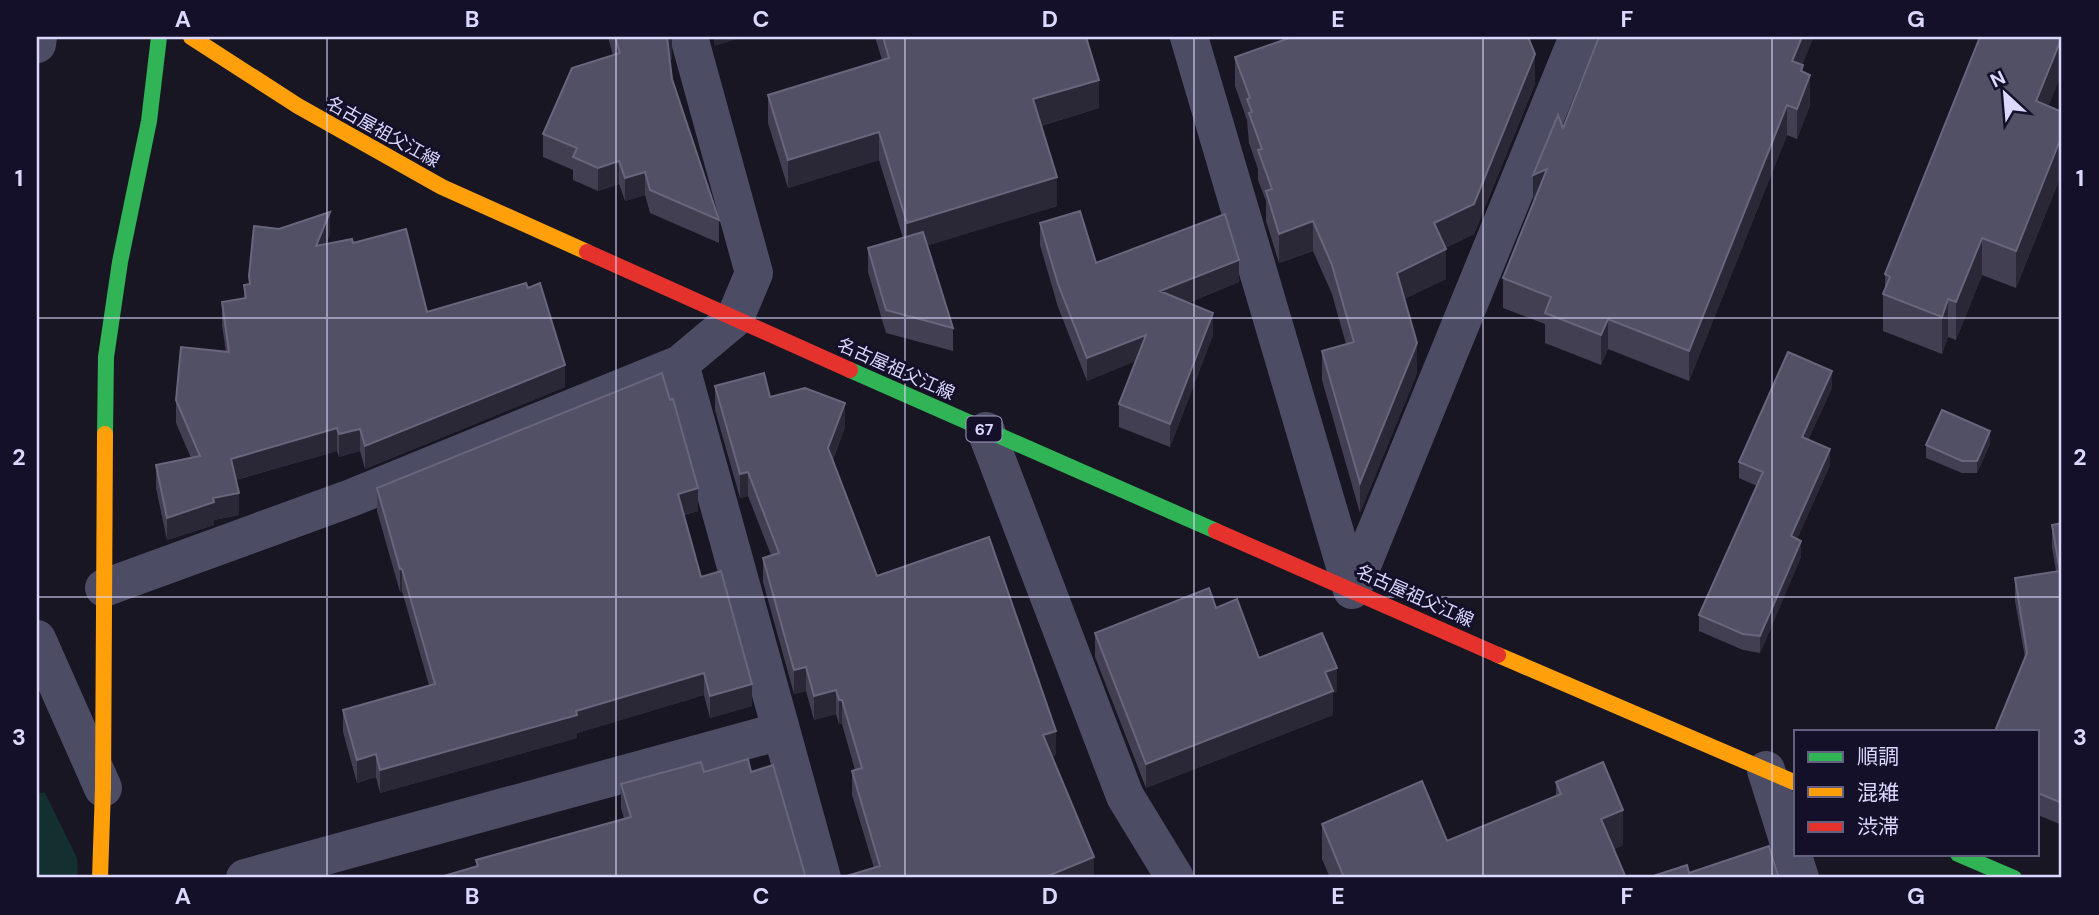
<svg xmlns="http://www.w3.org/2000/svg" width="2099" height="915" viewBox="0 0 2099 915" font-family="'DM Sans','Noto Sans JP',sans-serif">
<style>
.green{fill:#142f2f}
.lines{fill:none;stroke-linecap:round;stroke-linejoin:round}
.street{stroke:#4c4c64;stroke-width:38}
.fast{stroke:#30b455;stroke-width:16}
.slow{stroke:#ff9f0a;stroke-width:16}
.jam{stroke:#e5322d;stroke-width:16}
.wall{fill:#423f52}
.shaded-wall{fill:#2a2837}
.building{fill:#525065;stroke:#68657d;stroke-width:2}
.grid{fill:none;stroke:#dbd8ff;stroke-width:2;stroke-opacity:0.55}
.labels{text-anchor:middle;dominant-baseline:central;stroke-width:6;stroke-linejoin:round;paint-order:stroke}
.shield{fill:#141029;stroke:#9f9cbf;stroke-width:2}
.shield-label{font-size:16px;font-weight:bold;fill:#dbd8ff}
.street-label{font-size:18px;fill:#dbd8ff;stroke:#141029}
.neatline{fill:none;stroke:#dbd8ff;stroke-width:2.5}
.grid-label{font-size:23px;text-anchor:middle;font-weight:bold;fill:#dbd8ff}
</style>
<rect width="100%" height="100%" fill="#181623"/>
<path class="green" d="M37,793H45L77,858L78,878H37Z"/>
<g class="lines">
<path class="street" d="M689,37L754,273L735,318L680,364L822,878
M1189,37L1352,590
M37,44L38,37
M986,431L1125,796L1175,878
M104,588L351,498L680,364
M1352,590L1578,37
M37,639L103,788
M1766,770L1800,878
M245,878L781,731"/>
<path class="fast" d="M850,370L1216,531
M105,434L106,357L120,262L149,121L159,37
M1958,854L2014,878"/>
<path class="slow" d="M191,37L298,106L442,187L587,252
M1498,655L1796,783
M100,878L103,788L105,434"/>
<path class="jam" d="M587,252L850,370
M1216,531L1498,655"/>
</g>
<path class="wall" d="M608,37H672V59L670,60L672,79L719,220V243L650,213L645,195L625,201L619,184L598,191L573,180V170L543,157V134L613,55Z
M875,37H1086L1099,108L1041,126L1057,206L928,245L953,328V351L886,333L868,272V248L903,238L879,160L788,188L768,123V95L882,60Z
M1287,37H1528L1535,84L1474,234L1445,248L1446,279L1404,299L1417,373L1360,513L1322,380V351L1346,344L1332,294L1313,251L1279,263L1266,221V201L1258,180V169L1249,143L1247,120L1235,86V57L1287,39Z
M1813,37L1802,65L1810,105L1797,139L1787,135L1689,381L1608,349L1601,365L1545,343V324L1503,308V278L1563,128Z
M2049,106L2062,112V173L2016,288L1982,275L1956,340L1948,337L1942,354L1883,331V294L1885,288V274Z
M1040,223L1096,263L1239,282L1188,303L1213,335L1170,447L1119,427V404L1135,361L1087,381L1058,307L1040,245Z
M330,234L326,244L353,243L427,312L565,387L365,469L360,451L339,457L337,451L236,480L239,515L214,520V525L167,540L156,488V465L191,458L176,423V400L226,352L222,325V302L244,299V285L249,284V276Z
M715,386L770,397L845,427L833,460L877,576L1056,755L1052,756L1094,878L874,868L852,795V771L855,770L842,724H839L836,714L814,720L806,691L794,694L763,582V558L771,555L748,496L740,498L715,410Z
M1832,388L1808,440L1830,465L1797,539L1801,557L1760,653L1743,650L1699,631V615L1757,486L1739,478V462Z
M1990,444L1977,473H1962L1926,458V445Z
M377,488L698,511L684,515L701,577L752,706L710,718L704,695L577,733V738L380,793L376,777L357,783L343,732V710L429,685L402,591L400,592L377,511Z
M2062,523V825L2038,815V731L2015,601V578L2056,571L2052,547V525Z
M1216,608L1259,658L1337,691L1333,693V715L1146,788L1095,657V633Z
M704,772H751L806,878L476,866V860L624,819L621,808V784Z
M1556,782L1623,845L1614,849L1626,878H1330L1322,859V824L1447,841L1556,796Z"/>
<path class="shaded-wall" d="M667,37H672V59L667,60Z
M714,37H744L714,46Z
M1802,37H1813V39L1792,90V61Z
M2062,37V73L2036,138V101Z
M1535,54V84L1474,234L1434,253V223Z
M1803,65V92L1810,75V105L1797,139V109L1801,71Z
M1099,80V108L1033,128V99Z
M1787,105V135L1689,381V351Z
M879,132V160L788,188V160Z
M2062,135V173L2016,288V251Z
M619,161V184L598,191V168Z
M1547,169L1533,205V175Z
M645,172V195L625,201V178Z
M1057,177V206L907,252V223Z
M330,212V234L316,269V246Z
M1313,221V251L1279,263V234Z
M1982,238V275L1956,340V302Z
M1446,249V279L1397,302V273Z
M1239,260V282L1160,314V291Z
M1948,299V337L1942,354V317Z
M1213,313V335L1170,447V424Z
M1608,319V349L1601,365V335Z
M1146,335V357L1087,381V358Z
M1417,343V373L1360,513V483Z
M565,365V387L365,469V446Z
M1832,371V388L1802,453V437Z
M845,403V427L828,472V448Z
M337,428V451L231,481V459Z
M360,429V451L339,457V434Z
M1990,431V444L1977,473V461Z
M1830,449V465L1791,553V536Z
M748,472V496L740,498V474Z
M698,488V511L678,516V494Z
M239,493V515L214,520V525L167,540V518L213,498Z
M1801,541V557L1760,653V636Z
M400,569H402V591L400,592Z
M806,667V691L794,694V670Z
M1337,668V691L1333,693V715L1146,788V764L1325,672Z
M704,673V695L577,733V738L380,793V770Z
M752,684V706L710,718V696Z
M836,690V714L814,720V696Z
M839,700H842V724H839Z
M1056,731V755L1043,759V735Z
M376,754V777L357,783V760Z
M1623,810V845L1601,854V819Z
M1094,857V878H1043Z"/>
<path class="building" d="M615,37H669H667L672,79L719,220L650,190L645,172L625,178L619,161L598,168L573,157L577,148L543,134L572,68L620,53Z
M883,37H1086L1099,80L1033,99L1057,177L907,223L879,132L788,160L768,95L889,58Z
M1292,37H1528L1535,54L1474,204L1434,223L1446,249L1397,273L1417,343L1360,483L1322,351L1354,342L1332,265L1313,221L1279,234L1266,191L1272,189L1258,150L1262,149L1249,113L1252,112L1247,99L1250,98L1235,57Z
M1599,37H1802L1792,61L1803,65L1801,71L1810,75L1797,109L1787,105L1689,351L1608,319L1601,335L1545,313L1551,297L1503,278L1547,169L1533,175L1558,115L1563,128Z
M1980,37H2062L2036,101L2062,112V135L2016,251L1982,238L1956,302L1948,299L1942,317L1883,294L1890,277L1885,274Z
M1080,211L1096,263L1225,214L1239,260L1160,291L1213,313L1170,424L1119,404L1146,335L1087,358L1058,284L1040,223Z
M330,212L316,246L352,239L353,243L406,229L427,312L526,283L528,288L540,283L565,365L365,446L360,429L339,434L337,428L231,459L239,493L213,498L214,502L167,518L156,465L200,456L176,400L181,347L229,352L222,302L246,298L244,285L250,284L249,276L254,226L279,229Z
M923,232L953,328L886,310L868,248Z
M1788,352L1832,371L1802,437L1830,449L1791,536L1801,541L1760,636L1743,634L1699,615L1763,472L1739,462Z
M662,373L670,400L673,399L698,488L678,494L701,577L721,571L752,684L710,696L704,673L576,711L577,715L380,770L376,754L357,760L343,710L435,684L402,569H400L377,488Z
M764,373L770,397L805,388L845,403L828,448L877,576L989,537L1056,731L1043,735L1094,857L1043,878H840L880,866L852,771L862,768L842,700H839L836,690L814,696L806,667L794,670L763,558L779,553L748,472L740,474L715,386Z
M1942,410L1990,431L1977,461H1962L1926,445Z
M2062,523V803L2038,793V731H1995L2027,653L2015,578L2060,571L2052,525Z
M1209,588L1216,608L1237,599L1259,658L1322,633L1337,668L1325,672L1333,691L1146,764L1095,633Z
M748,759L751,772L773,765L806,878H437L478,866L476,860L631,817L621,784L701,762L704,772Z
M1603,762L1623,810L1601,819L1626,878H1335L1343,875L1322,824L1422,781L1447,841L1561,794L1556,782Z
M1769,846L1779,878H1647L1687,865L1689,873Z"/>
<path class="grid" d="M327,37V878M616,37V878M905,37V878M1194,37V878M1483,37V878M1772,37V878M37,318H2062M37,597H2062"/>
<g class="labels">
<rect class="shield" x="966.5" y="416.5" width="35" height="25" rx="5"/>
<g class="shield-label">
<text x="984" y="429">67</text>
</g>
<g class="street-label">
<text transform="translate(383 132) rotate(29)">名古屋祖父江線</text>
<text transform="translate(896 369) rotate(24)">名古屋祖父江線</text>
<text transform="translate(1415 596) rotate(24)">名古屋祖父江線</text>
</g>
</g>
<rect width="2099" height="915" fill="none" stroke="#141029" stroke-width="77"/>
<rect x="1794" y="730" width="245" height="126" fill="#141029" stroke="#64607f" stroke-width="2"/>
<rect x="1808" y="752" width="35" height="10" fill="#30b455" stroke="#64607f" stroke-width="2"/>
<text x="1857" y="764" font-size="21" fill="#dbd8ff">順調</text>
<rect x="1808" y="787" width="35" height="10" fill="#ff9f0a" stroke="#64607f" stroke-width="2"/>
<text x="1857" y="800" font-size="21" fill="#dbd8ff">混雑</text>
<rect x="1808" y="822" width="35" height="10" fill="#e5322d" stroke="#64607f" stroke-width="2"/>
<text x="1857" y="834" font-size="21" fill="#dbd8ff">渋滞</text>
<g transform="translate(2005 94) rotate(334)" stroke="#141029" stroke-width="5" paint-order="stroke">
<path d="M0-5L12 26L0 18L-12 26Z" fill="#dbd8ff"/>
<text y="-10" font-size="19" font-weight="bold" text-anchor="middle" fill="#dbd8ff">N</text>
</g>
<rect x="38" y="38" width="2022" height="838" class="neatline"/>
<g class="grid-label">
<text x="183" y="27">A</text>
<text x="472" y="27">B</text>
<text x="761" y="27">C</text>
<text x="1050" y="27">D</text>
<text x="1338" y="27">E</text>
<text x="1627" y="27">F</text>
<text x="1916" y="27">G</text>
<text x="19" y="186">1</text>
<text x="2080" y="186">1</text>
<text x="19" y="465">2</text>
<text x="2080" y="465">2</text>
<text x="19" y="745">3</text>
<text x="2080" y="745">3</text>
<text x="183" y="904">A</text>
<text x="472" y="904">B</text>
<text x="761" y="904">C</text>
<text x="1050" y="904">D</text>
<text x="1338" y="904">E</text>
<text x="1627" y="904">F</text>
<text x="1916" y="904">G</text>
</g>
</svg>
